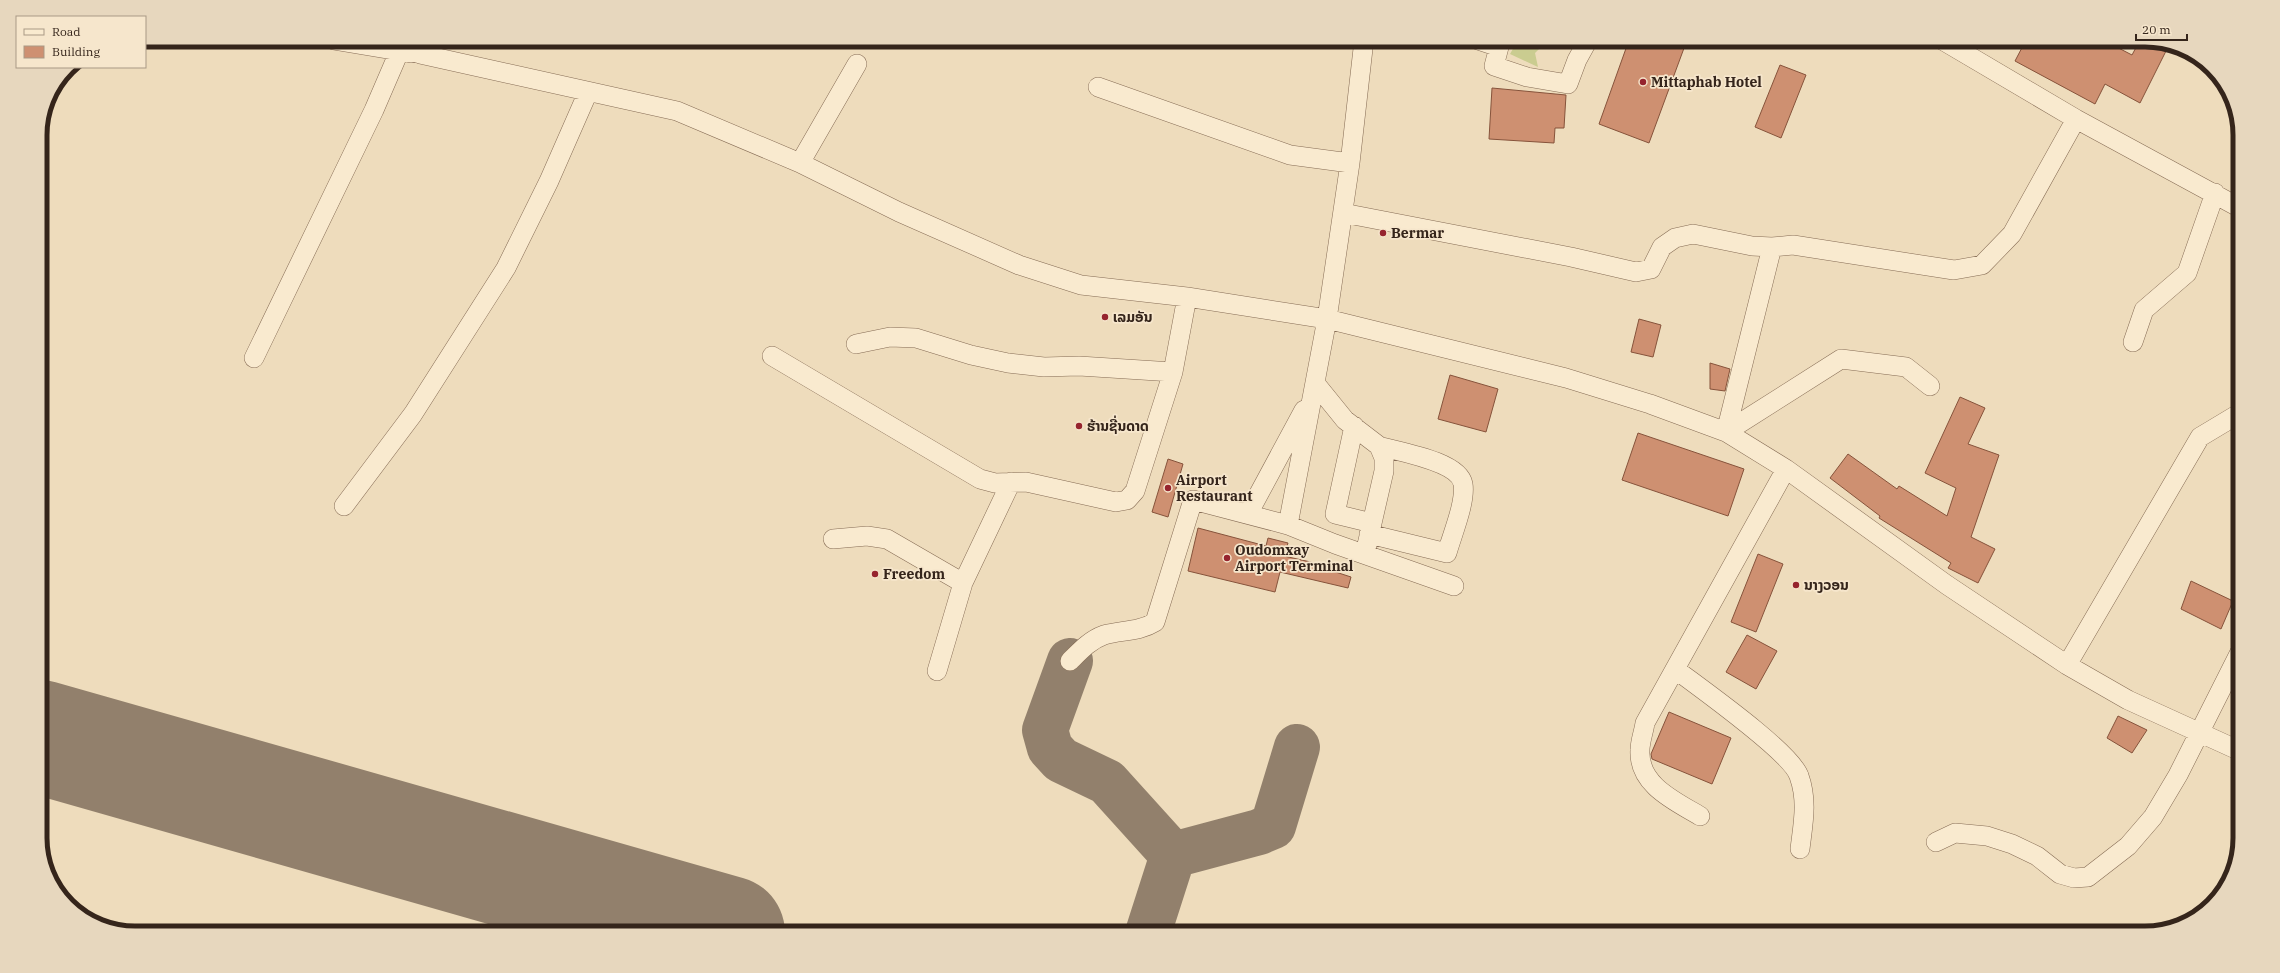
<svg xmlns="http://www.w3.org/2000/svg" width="2280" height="973" viewBox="0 0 2280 973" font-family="'IBM Plex Serif','Noto Sans Lao',serif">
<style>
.green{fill:#cacc90}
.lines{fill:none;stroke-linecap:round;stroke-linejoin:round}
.taxiway{stroke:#92806c;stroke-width:46}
.runway{stroke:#92806c;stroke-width:114}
.building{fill:#ce9071;stroke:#86533b}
.minor-casing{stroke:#866c55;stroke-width:20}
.minor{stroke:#f9eacf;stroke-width:19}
.poi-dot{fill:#96242e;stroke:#f6e6cc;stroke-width:1.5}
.labels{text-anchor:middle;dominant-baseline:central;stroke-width:3.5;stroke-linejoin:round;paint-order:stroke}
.poi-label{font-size:14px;font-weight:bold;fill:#35251b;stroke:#f6e6cc;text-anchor:start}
.rim{fill:none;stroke:#35251b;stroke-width:5}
</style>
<rect width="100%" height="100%" fill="#eedcbc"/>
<path class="green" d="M1518,40H1566L1561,48L1558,42L1544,44L1535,53L1538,67L1510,54Z"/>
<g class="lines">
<path class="taxiway" d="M1070,661L1045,730L1050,748L1061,760L1107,782L1173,855
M1173,855L1259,832L1273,826L1297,747
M1148,933L1173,855"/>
<path class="runway" d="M40,737L728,933"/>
</g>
<path class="building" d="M1629,40H1687L1649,143L1599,124Z
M2026,40H2103L2132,55L2140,40L2169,45L2140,103L2105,84L2095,104L2015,61Z
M1780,65L1806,75L1781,138L1755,127Z
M1492,88L1566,95L1564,128H1555L1554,143L1489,139Z
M1639,319L1661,325L1653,357L1631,352Z
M1710,363L1730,369L1725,391L1710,389Z
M1450,375L1498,389L1486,432L1438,419Z
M1960,397L1985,408L1968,444L1999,455L1971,537L1995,549L1978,583L1948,568L1951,563L1879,518L1880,516L1830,478L1848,454L1897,489L1899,486L1947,516L1956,488L1925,473Z
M1638,433L1744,469L1728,516L1622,480Z
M1168,459L1183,464L1168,517L1152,512Z
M1198,528L1266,546L1268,538L1288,543L1284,556L1315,563L1314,565L1351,577L1348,588L1280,572L1275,592L1188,571Z
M1758,554L1783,564L1756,632L1731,622Z
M2191,581L2233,601L2221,629L2181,609Z
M1747,635L1777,651L1756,689L1726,672Z
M1669,712L1731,738L1712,784L1652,759L1651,754Z
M2118,716L2147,730L2132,753L2107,738Z"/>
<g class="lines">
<g class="minor-casing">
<path id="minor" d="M333,40L411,53
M423,40L420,54L677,111L800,163L899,212L1019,265L1081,285L1187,297L1327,319L1566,378L1650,404L1726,432L1786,469L1947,585L2067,665L2128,700L2240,751
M1478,40L1499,47L1494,66L1527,77L1568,84L1577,60L1588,40
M1942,40L2076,119L2240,208
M1098,87L1290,155L1350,163
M800,163L857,64
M1343,213L1571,257L1636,272L1651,269L1662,247L1675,238L1693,234L1752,246L1772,247L1726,432
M1772,247L1793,245L1954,270L1982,265L2012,234L2076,119
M2133,342L2144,310L2187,273L2215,193
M856,344L890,337L916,338L971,355L1008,363L1044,367L1079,366L1173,372
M772,356L980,479L995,483L1026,482L1116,502L1127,500L1135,491L1173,372L1187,297
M254,358L374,110L399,52
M1315,383L1345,420L1379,446L1384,458V471L1367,545
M1354,426L1335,514L1372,523
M1726,432L1841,359L1906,367L1930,386
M344,506L413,414L506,268L549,181L588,92
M1248,514L1304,410
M1288,525L1327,319L1350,163L1364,40
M1369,534L1447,553C1452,535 1466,502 1463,484C1459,461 1399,452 1379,446
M833,539L867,536L887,539L963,583
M1070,661C1080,651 1090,640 1104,635C1122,630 1139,632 1155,622L1193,500L1288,525L1335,544L1454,586
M2067,665L2200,437L2240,413
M1675,669C1700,688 1791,752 1799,776C1808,801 1803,824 1800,849
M937,671L963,583L1011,482
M1700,816C1675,801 1638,785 1640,750C1640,741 1644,731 1645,723L1786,469
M1936,842L1955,833L1987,836L2012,844L2037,856L2060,874L2074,878L2088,877L2128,846L2153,817L2178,775L2240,652"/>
</g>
<use href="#minor" class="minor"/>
</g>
<g class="poi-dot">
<circle cx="1643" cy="82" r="4"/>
<circle cx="1383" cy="233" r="4"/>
<circle cx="1105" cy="317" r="4"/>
<circle cx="1079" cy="426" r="4"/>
<circle cx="1168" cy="488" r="4"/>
<circle cx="1227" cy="558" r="4"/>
<circle cx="875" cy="574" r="4"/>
<circle cx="1796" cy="585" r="4"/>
</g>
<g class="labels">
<g class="poi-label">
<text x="1651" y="82">Mittaphab Hotel</text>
<text x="1391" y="233">Bermar</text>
<text x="1113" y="317">ເລມອັນ</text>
<text x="1087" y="426">ຮ້ານຊີ່ນດາດ</text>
<text x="1176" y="480">Airport<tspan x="1176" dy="16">Restaurant</tspan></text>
<text x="1235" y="550">Oudomxay<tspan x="1235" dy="16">Airport Terminal</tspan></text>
<text x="883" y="574">Freedom</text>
<text x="1804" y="585">ນາງວອນ</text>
</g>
</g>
<path d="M0 0H2280V973H0ZM135 47H2145A88 88 0 0 1 2233 135V838A88 88 0 0 1 2145 926H135A88 88 0 0 1 47 838V135A88 88 0 0 1 135 47Z" fill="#e7d7be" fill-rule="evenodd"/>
<path class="rim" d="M135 47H2145A88 88 0 0 1 2233 135V838A88 88 0 0 1 2145 926H135A88 88 0 0 1 47 838V135A88 88 0 0 1 135 47Z"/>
<rect x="16" y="16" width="130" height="52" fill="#f6e6cc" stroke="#a99985"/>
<rect x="24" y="29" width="20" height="6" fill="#f9eacf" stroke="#a99985"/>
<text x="52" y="36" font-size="12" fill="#35251b">Road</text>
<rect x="24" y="46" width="20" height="12" fill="#ce9071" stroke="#a99985"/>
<text x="52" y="56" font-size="12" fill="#35251b">Building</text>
<path d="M2136 34v6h51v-6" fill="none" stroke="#35251b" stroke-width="2"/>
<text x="2142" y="34" font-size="12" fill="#35251b" stroke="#f6e6cc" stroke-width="3" paint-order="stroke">20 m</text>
</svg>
